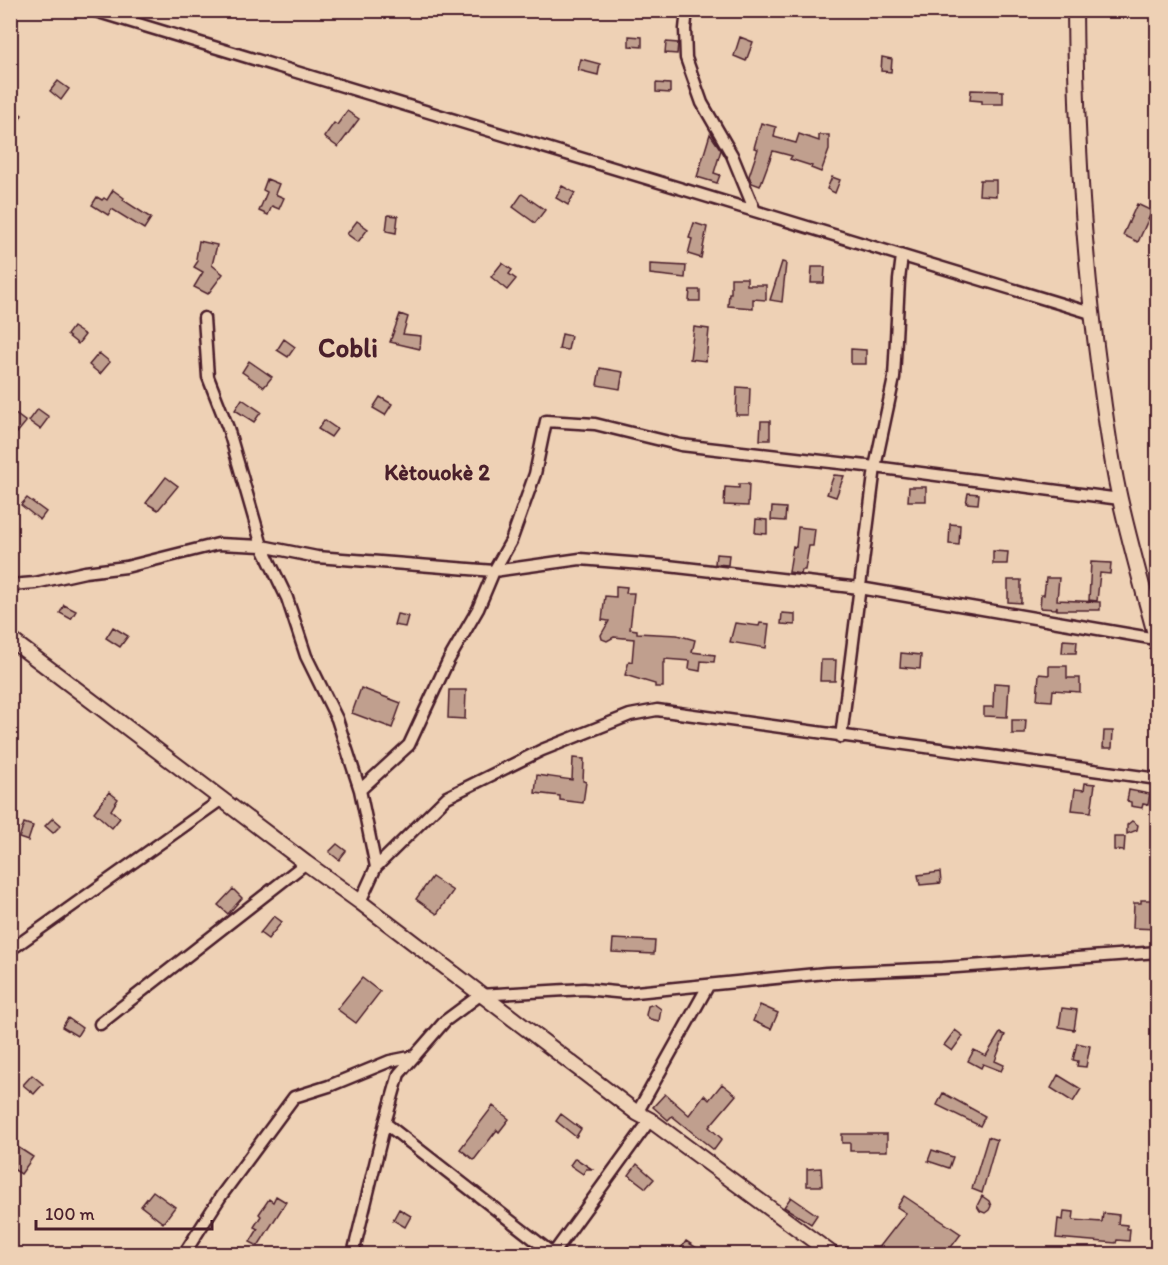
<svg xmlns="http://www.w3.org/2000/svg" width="1168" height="1265" viewBox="0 0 1168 1265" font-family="Itim,sans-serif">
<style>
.building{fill:#c09f8e;stroke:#4a1f2b;stroke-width:1.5}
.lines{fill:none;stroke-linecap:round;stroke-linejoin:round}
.street-casing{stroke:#4a1f2b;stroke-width:15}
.secondary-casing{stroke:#4a1f2b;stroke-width:18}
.street{stroke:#eed1b5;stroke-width:10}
.secondary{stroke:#eed1b5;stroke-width:14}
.labels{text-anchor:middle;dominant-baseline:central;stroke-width:5;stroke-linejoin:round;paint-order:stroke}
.neighbourhood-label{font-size:22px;font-weight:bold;fill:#4a1f2b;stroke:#eed1b5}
.district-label{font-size:27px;font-weight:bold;fill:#4a1f2b;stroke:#eed1b5}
</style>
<rect width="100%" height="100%" fill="#eed1b5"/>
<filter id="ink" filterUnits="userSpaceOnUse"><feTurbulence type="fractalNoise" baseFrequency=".0167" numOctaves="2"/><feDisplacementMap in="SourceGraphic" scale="12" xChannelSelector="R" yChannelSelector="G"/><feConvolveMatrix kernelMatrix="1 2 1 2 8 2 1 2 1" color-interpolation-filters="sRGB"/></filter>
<g filter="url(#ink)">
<path class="building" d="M629,36L642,37V47L629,46Z
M740,37L753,42L746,61L734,56Z
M666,42L678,43L677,54L665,53Z
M882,57L892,59L891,72L881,71Z
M581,59L600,64L598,75L578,70Z
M58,81L69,89L61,100L50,91Z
M656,83L670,84V93L656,92Z
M971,90L1003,91V104H982V101L970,100Z
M10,107L22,115L10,138Z
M347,111L359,119L338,147L324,137L334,123L337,125Z
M761,123L776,127L774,137L796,143L799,134L819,141V135H829V150L821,172L811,168L812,166L790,159L792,156L773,151L760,186L752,183L749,176L758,149L754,148Z
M710,134L721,150L714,173L720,175L717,183L697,177Z
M832,177L840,180L835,193L827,189Z
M267,179L279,184L275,194L284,198L279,209L272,206L268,215L259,211L267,192L263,190Z
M980,180H996V196L979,195Z
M562,186L575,193L568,205L556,198Z
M113,190L124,198L123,200L151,218L144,229L112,209L108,215L92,205L97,197L102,200L104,198L107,200Z
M522,194L545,210L535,223L513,207Z
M1137,204L1152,211L1138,242L1123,235Z
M388,215L398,216L396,233L386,231Z
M357,221L368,229L358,242L347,234Z
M694,223L707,227L701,258L688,254L692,239L689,238Z
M199,241L217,245L212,265L223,274L208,294L194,287L203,272L194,267L198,261L196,259Z
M782,262L786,263L782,302L770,300Z
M502,263L512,270L509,274L516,279L507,290L491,277Z
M650,264L686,266L685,278L650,274Z
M812,267H825L824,283H811Z
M731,278H747V285H766V300L753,299V308L728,306L729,293H731Z
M690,290H700V301H689Z
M400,314L408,317L403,334L421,336L420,349L390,342Z
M73,327L85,335L78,344L67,335Z
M694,327L709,329L706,361L690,359Z
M562,334L571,336L568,350L559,349Z
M284,339L295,347L288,357L277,350Z
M851,349L866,350V364H851Z
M99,353L110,362L100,374L89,365Z
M249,361L272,377L264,387L242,372Z
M600,368L623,372L620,389L597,385Z
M737,387L750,388L749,415H736Z
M380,397L392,404L385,415L373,408Z
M242,399L261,412L254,422L235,410Z
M38,409L49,417L40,429L29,421Z
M10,410L26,422L17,433L10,428Z
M324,420L337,429L331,437L318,429Z
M761,421H770V440H760Z
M834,475L844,476L836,497L827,494Z
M166,477L178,486L158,510L146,503Z
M739,484H749L748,506L724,505L725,487L739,488Z
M909,487H926V501H908Z
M968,493L979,494L978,504L966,503Z
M27,498L46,512L40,520L21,505Z
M772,507L786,508L785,521L771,520Z
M756,519L767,520V534L755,533Z
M950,524L960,525L959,545L949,544Z
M798,527L815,529L813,546H809L805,570H802L801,574L789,572L793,546L796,547Z
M993,551L1008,552L1007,564H993Z
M716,554L729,555L728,565L715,564Z
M1091,562L1111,563L1110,574L1100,573L1097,601L1089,600Z
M1046,578H1059L1057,600L1100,602V610H1057V606L1056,609L1040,608L1041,595H1044Z
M1008,580H1021V603L1008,602Z
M616,586L627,587L626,593H634L630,629L637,630V633L677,635L695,640L692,652L715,655L714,662L701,661L700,671L689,669L690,661L665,659V663H663V687H655V684L625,675L629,661L632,662L634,639L614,637L607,641L602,639L601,635L609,621L602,620L605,596L616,597Z
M64,605L76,611L71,619L60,613Z
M782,613L795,614V625L781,624Z
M397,614L408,616L405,627L394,625Z
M735,623L759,626L760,623L769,624L766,648L730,642Z
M113,627L128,636L120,647L106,638Z
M1063,640L1077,641L1076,653H1062Z
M901,653L921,655L920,669L900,667Z
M821,660H836L835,681H820Z
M1049,666H1067V678H1080V692L1053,690L1052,701L1037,700L1039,674L1049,675Z
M994,683L1009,684L1007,717L984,716V707H993Z
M361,688L401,703L392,728L352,713Z
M449,690H466L465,719L448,718Z
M1012,720H1026L1025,734H1012Z
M1104,731H1113L1112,748H1103Z
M573,758L584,759L583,781L586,782L583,803L560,800V796L535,793L537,775L572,780Z
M1085,783L1095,784L1091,812L1072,810L1075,789L1084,790Z
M1129,790L1150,794L1148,805L1143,804L1142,808L1131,806V802L1127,801Z
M109,792L118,799L111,810L120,818L112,828L94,812Z
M53,818L61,825L53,833L45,826Z
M1132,821L1138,825L1137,830L1127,834V825Z
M24,823L33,826L28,841L19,838Z
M1114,837H1125L1124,851L1114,850Z
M337,844L346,851L339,860L329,852Z
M940,872L941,883L920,885L918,875Z
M432,877L453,891L437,914L416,899Z
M233,889L242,898L228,914L218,905Z
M1141,900H1152V914H1157V929L1133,928L1134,903H1141Z
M274,916L282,922L268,939L260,933Z
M613,939L655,941L654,954L612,952Z
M362,978L380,992L356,1023L337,1009Z
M654,1004L661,1009L659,1021L650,1019L646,1015L648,1006Z
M760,1005L778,1013L771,1029L753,1021Z
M1062,1008L1077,1010L1074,1030L1059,1027Z
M68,1018L82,1028L77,1036L62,1027Z
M955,1030L963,1036L952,1051L944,1045Z
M1000,1033L1005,1035L995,1061L1004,1065L1001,1071L983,1064L981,1068L968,1061L974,1050L986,1056Z
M1077,1043L1090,1046L1086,1067L1077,1066L1078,1061L1073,1060Z
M32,1075L43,1084L34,1094L23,1085Z
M1058,1075L1081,1089L1073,1102L1051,1088Z
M722,1084L736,1095L709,1127L722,1139L714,1150L672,1116L668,1120L653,1107L665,1094L689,1115L704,1095L709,1100Z
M943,1093L985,1116L980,1126L937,1105Z
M493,1106L509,1119L499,1132L497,1130L474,1160L460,1149Z
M561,1114L581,1129L576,1137L556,1121Z
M842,1134H887V1151H850V1143H842Z
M988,1137L997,1140L982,1193L972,1189Z
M10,1142L33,1157L21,1174L10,1167Z
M932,1150L953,1157L949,1168L928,1161Z
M575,1158L592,1169H586L583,1174L570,1165Z
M637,1164L654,1179L646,1188L629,1175Z
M821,1168L822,1186H807V1169Z
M153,1191L175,1207L163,1223L141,1206Z
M276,1196L286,1202L258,1246L250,1242L258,1229L254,1227L261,1216L259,1214L269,1199L273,1202Z
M904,1196L961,1234L946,1254H874L906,1213L897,1207Z
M982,1196L989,1201L991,1206L989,1210L985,1213L980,1211L977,1206Z
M791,1197L817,1215L811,1224L784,1207Z
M399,1209L411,1216L405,1227L393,1220Z
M1064,1211L1074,1212L1073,1220L1102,1222L1103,1213L1119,1215L1118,1224L1127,1225V1229H1130L1129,1241L1117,1240L1116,1243L1056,1238L1058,1219L1063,1220Z
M686,1241L706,1254H677Z"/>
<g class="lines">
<g class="street-casing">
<path id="street" d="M92,10L1091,313
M687,10L685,29L686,58L702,103L732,155L755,211
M204,318L208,377L228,428L262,546L287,598L306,656L337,719L360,790L376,867
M10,585L35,583L85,572L126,567L218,544L262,546L317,557L494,571L580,559L668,566L860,588L1156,639
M841,737L875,467L894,378L899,280L902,256
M360,790L409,745L448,661L478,609L494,571L511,541L535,474L546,421L595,424L681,445L875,467L1120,499
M360,902L376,867L447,797L542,750L630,715L657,710L1158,779
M16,946L222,799
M100,1024L306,863
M637,1113L708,986
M385,1123L553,1254
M184,1254L221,1196L294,1097L329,1086L390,1061L415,1056
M353,1254L385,1123L399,1074L445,1021L480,995L584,989L626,993L826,973L943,968L1158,952
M553,1254L650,1120"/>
</g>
<g class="secondary-casing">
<path id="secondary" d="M1075,10C1076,131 1083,250 1099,369C1105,413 1110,456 1120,499C1131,548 1145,596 1158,645
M10,639L306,863L360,902L637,1113L650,1120L832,1254"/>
</g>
<use href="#street" class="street"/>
<use href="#secondary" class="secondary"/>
</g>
</g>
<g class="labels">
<g class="neighbourhood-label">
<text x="437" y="472">Kètouokè 2</text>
</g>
<g class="district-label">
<text x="348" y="347">Cobli</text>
</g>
</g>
<rect width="1168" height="1265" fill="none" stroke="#eed1b5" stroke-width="36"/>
<rect x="18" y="18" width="1132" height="1229" fill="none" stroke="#4a1f2b" stroke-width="2" filter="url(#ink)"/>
<path d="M36 1220v9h176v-9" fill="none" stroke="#4a1f2b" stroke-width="3"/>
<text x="45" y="1220" font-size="18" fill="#4a1f2b" stroke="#eed1b5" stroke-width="4.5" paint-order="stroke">100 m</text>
</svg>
